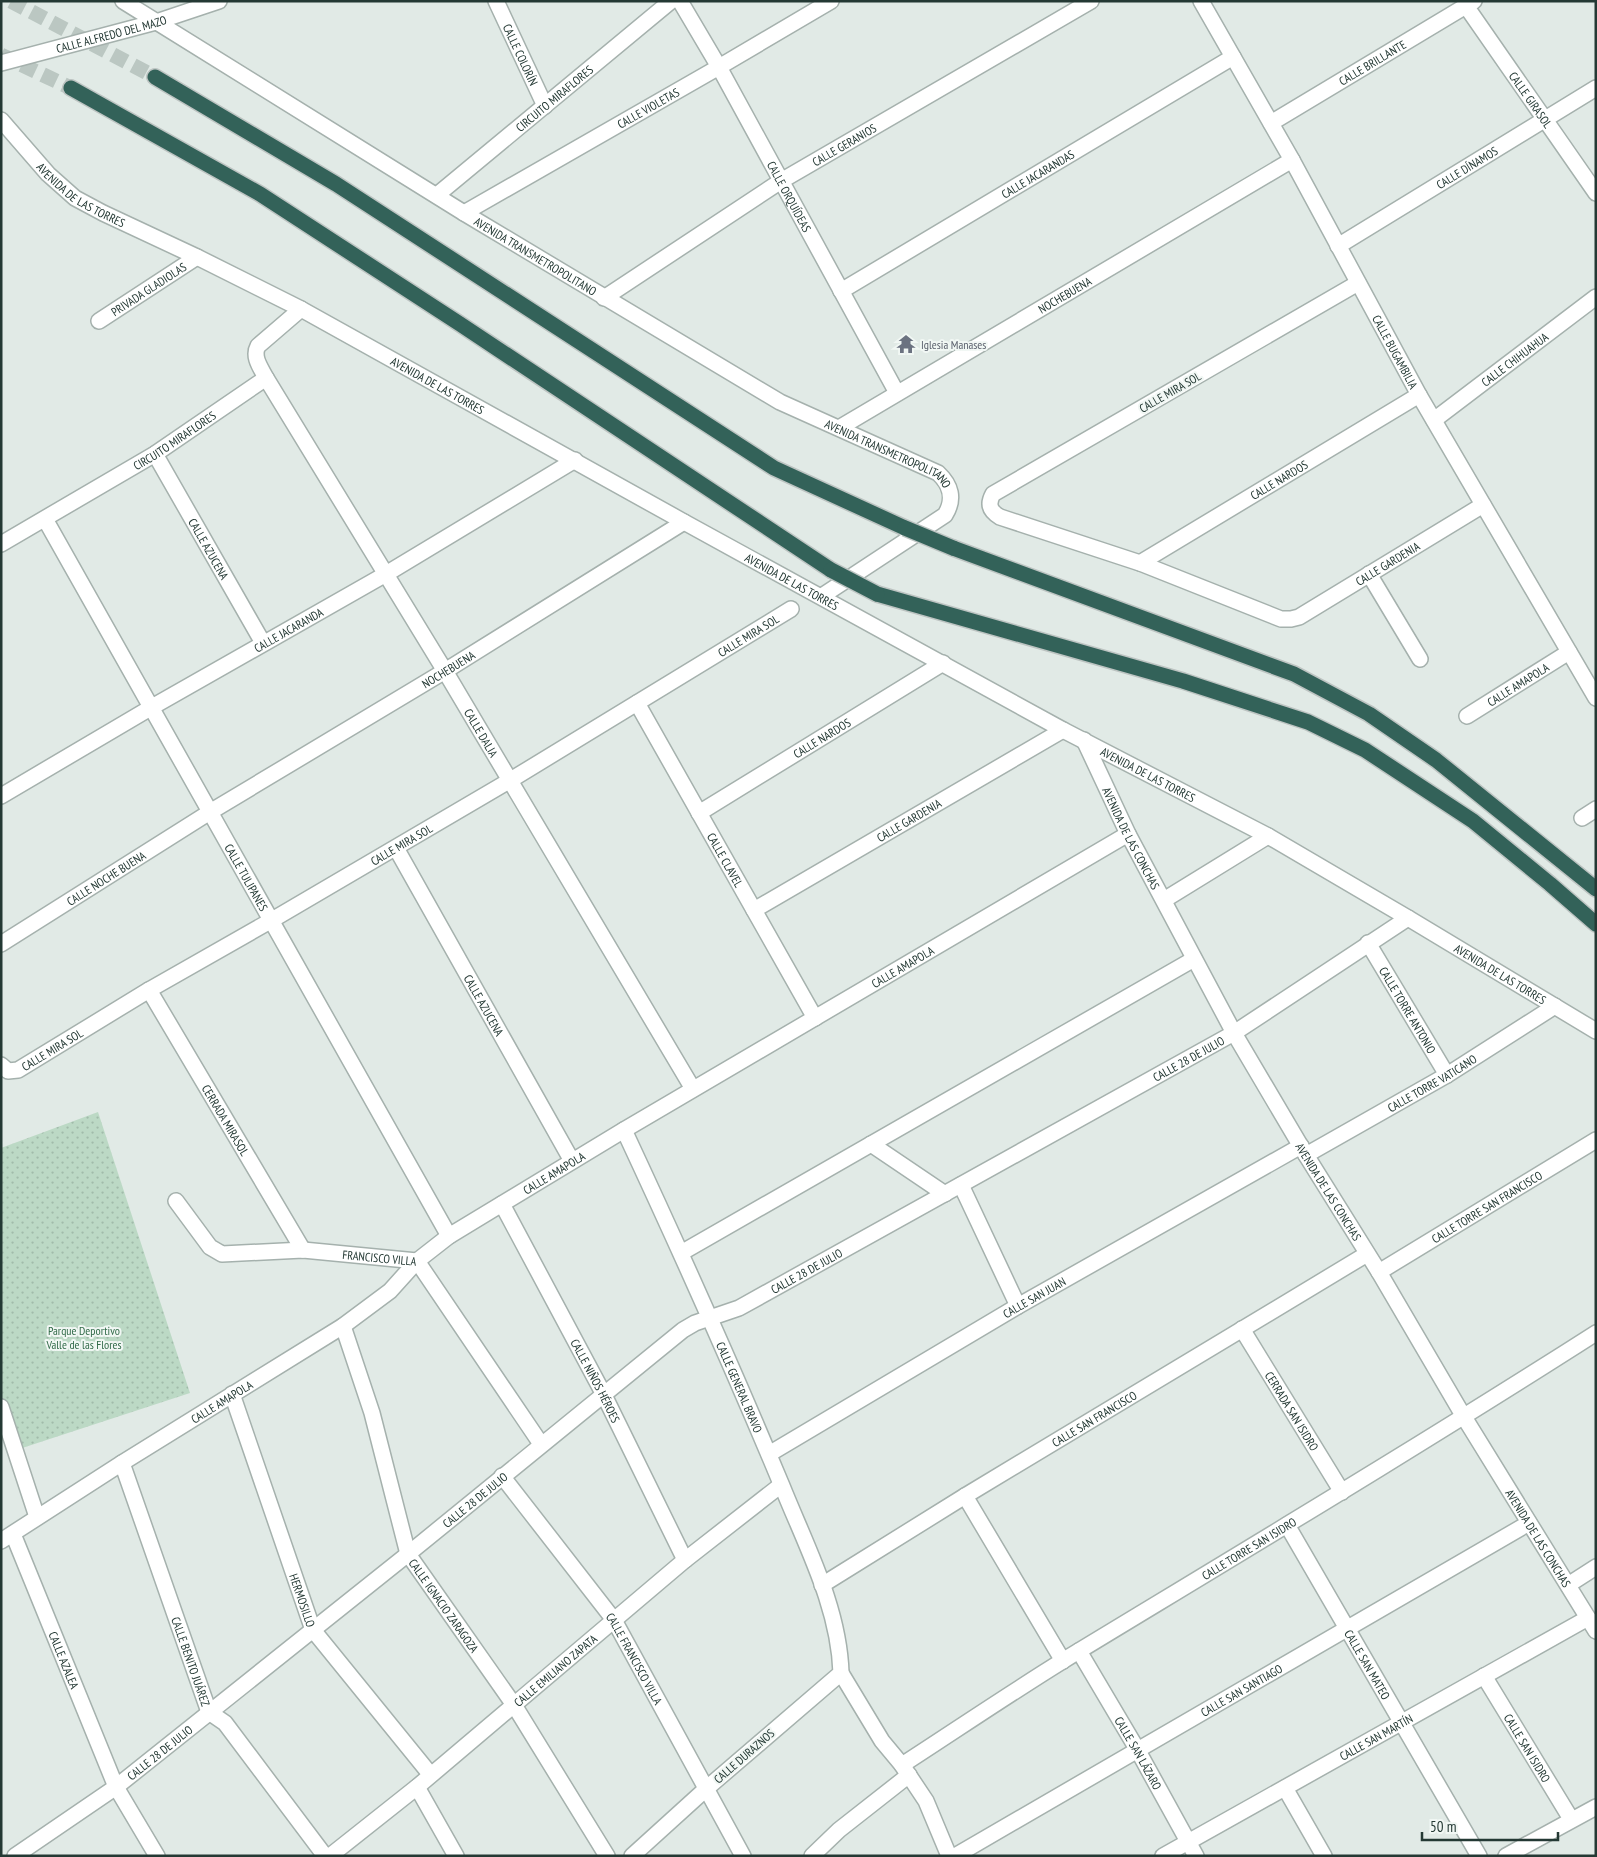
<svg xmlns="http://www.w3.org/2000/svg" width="1597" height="1857" viewBox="0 0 1597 1857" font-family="'PT Sans Narrow',sans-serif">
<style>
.park{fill:url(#park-dots)}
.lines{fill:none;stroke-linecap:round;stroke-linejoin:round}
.highway-tunnel{stroke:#bbc7c2;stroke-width:15;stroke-dasharray:15 8;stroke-linecap:butt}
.minor-casing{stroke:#a5b1ad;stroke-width:18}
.highway-casing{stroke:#bdc4c2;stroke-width:18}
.minor{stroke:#fff;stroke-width:15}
.highway{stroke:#336259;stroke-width:15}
.highway-bridge-casing{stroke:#bdc4c2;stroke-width:18;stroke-linecap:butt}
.highway-bridge{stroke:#336259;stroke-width:15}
.labels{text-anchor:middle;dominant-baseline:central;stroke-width:4;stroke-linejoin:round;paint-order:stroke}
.street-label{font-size:12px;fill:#243934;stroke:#f1f7f4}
.worship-label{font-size:12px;fill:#5b616d;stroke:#f1f7f4;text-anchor:start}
.park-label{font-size:12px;fill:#326b49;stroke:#f1f7f4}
</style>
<defs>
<pattern id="park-dots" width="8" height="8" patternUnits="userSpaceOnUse" patternTransform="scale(1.25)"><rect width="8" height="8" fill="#bcd9c5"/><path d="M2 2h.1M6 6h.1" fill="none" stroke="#a1bbaa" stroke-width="1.8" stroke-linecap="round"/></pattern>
</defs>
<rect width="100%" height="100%" fill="#e1eae6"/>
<path class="park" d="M98,1112L190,1393L10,1452L1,1429V1148Z"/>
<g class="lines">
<path class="highway-tunnel" d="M11,1L155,77
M1,55L71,88"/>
<g class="minor-casing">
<g id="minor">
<path id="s1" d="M123,1L464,213L780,402L938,473C951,485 955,499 945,515L822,596"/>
<path id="s2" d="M496,1L545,106"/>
<path id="s3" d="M680,1L719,67L897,393"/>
<path id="s4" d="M1201,1L1292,160L1419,395L1596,698"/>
<path id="s5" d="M1466,6L1596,193"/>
<path id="s6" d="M1,63L156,22L219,1"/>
<path id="s7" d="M1,120L48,174L75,198L103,213L197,257L301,309L684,522L1063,730L1268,836L1408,918L1596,1031"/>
<path id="s8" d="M1271,123L1474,1"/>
<path id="s9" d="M437,195L671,1"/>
<path id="s10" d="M464,213L719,67L831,1"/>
<path id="s11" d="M1338,246L1596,88"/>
<path id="s12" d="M1358,283L993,494C987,505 990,511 1000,517L1140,563L1281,619H1291L1299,617L1483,505"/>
<path id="s13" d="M841,291L1233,57"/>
<path id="s14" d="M604,298L781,181L1091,1"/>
<path id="s15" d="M99,321L197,257"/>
<path id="s16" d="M266,378L445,671L693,1089"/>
<path id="s17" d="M1434,420L1596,297"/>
<path id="s18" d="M839,428L1292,160"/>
<path id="s19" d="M155,454L263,643"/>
<path id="s20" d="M45,519L449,1236"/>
<path id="s21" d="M1,544L155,454L266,378C261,368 252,357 258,346L301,309"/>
<path id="s22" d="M1140,563L1419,395"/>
<path d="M1369,574L1420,659"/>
<path id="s23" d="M637,703L815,1018"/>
<path id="s24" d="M1467,716L1569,652"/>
<path id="s25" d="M1084,740L1128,834L1234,1033L1306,1155L1379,1272L1464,1417L1596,1631"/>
<path id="s26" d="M1,796L152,707L386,574L575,460"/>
<path id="s27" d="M699,813L943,663"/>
<path d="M1582,818L1596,809"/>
<path id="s28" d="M396,848L572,1161"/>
<path d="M1164,900L1268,836"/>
<path id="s29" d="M754,910L1063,730"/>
<path id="s30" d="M1368,943L1447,1075"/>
<path id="s31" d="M1,944L210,812L445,671L684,522"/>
<path id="s32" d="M149,990L303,1250"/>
<path id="s33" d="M1,1065L8,1071L18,1070L149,990L272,920L509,781L791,609"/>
<path id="s34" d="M624,1130C679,1248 732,1366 782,1486C806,1546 839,1607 841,1673L707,1788L632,1856"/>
<path d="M871,1144L945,1194"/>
<path id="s35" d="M1306,1155L1447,1075L1555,1006"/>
<path d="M961,1185L1018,1306"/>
<path id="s36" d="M176,1201L210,1247L222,1254L303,1250L417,1261L541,1444"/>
<path id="s37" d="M502,1204L603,1393L685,1560"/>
<path d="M681,1253L1194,959"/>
<path id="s38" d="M1379,1272L1596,1140"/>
<path id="s39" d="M343,1326L372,1413L408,1554L514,1705L607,1856"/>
<path id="s40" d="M1242,1329L1342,1492"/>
<path id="s41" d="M232,1394L313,1630L430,1774"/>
<path d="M1,1407L37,1517"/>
<path id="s42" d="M769,1454L1018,1306L1301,1146"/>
<path id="s43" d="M122,1463L209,1712L225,1723L325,1856"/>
<path id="s44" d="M502,1476L614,1620L743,1856"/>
<path d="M965,1496L1063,1661"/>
<path id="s45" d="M1287,1525L1479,1856"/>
<path id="s46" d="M13,1534L116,1787L157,1856"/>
<path id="s47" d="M1,1541L122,1463L343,1326L390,1291L417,1261L449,1236L624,1130L1128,834"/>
<path id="s48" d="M822,1585L965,1496L1367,1254"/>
<path d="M1568,1585L1596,1567"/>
<path id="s49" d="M1079,1651L1137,1749L1196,1856"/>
<path d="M841,1673L882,1741L902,1765L926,1801L949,1856"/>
<path id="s50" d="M1484,1676L1571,1819"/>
<path id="s51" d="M902,1765C956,1730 1009,1694 1064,1660C1242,1552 1421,1445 1596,1333"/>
<path d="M417,1787L456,1856"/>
<path d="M1285,1788L1324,1856"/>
<path id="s52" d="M15,1856L116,1787L408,1554L683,1330L695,1323L739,1308L1234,1033L1408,918"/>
<path id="s53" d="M330,1856L417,1787L685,1560L781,1485"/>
<path d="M812,1856L839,1830L909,1775"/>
<path id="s54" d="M955,1856C1146,1744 1338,1635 1529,1523"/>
<path id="s55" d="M1163,1856L1588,1618"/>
<path d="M1506,1856L1596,1807"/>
</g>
</g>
<g class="highway-casing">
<path id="highway" d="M155,77L336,184L774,468L905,528
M71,88L260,194L460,324L831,570
M953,548L1294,674L1369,714L1436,760L1596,889
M877,594L1183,681L1308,722L1365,750L1473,821L1550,884L1596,924"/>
</g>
<use href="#minor" class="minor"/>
<use href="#highway" class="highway"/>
<g class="highway-bridge-casing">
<path id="highway-bridge" d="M905,528L953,548
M831,570L877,594"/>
</g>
<use href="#highway-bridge" class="highway-bridge"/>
</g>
<defs>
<g id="temple-bare" transform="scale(1.5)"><path d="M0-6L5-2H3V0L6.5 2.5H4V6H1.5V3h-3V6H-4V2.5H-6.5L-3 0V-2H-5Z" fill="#6b7280" stroke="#f1f7f4" stroke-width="2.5" paint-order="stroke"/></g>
</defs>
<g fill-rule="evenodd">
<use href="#temple-bare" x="906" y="344"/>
</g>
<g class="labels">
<g class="street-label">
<text stroke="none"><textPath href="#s6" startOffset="114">CALLE ALFREDO DEL MAZO</textPath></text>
<text stroke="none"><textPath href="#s2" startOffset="59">CALLE COLORÍN</textPath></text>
<text stroke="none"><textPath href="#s8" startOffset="118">CALLE BRILLANTE</textPath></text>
<text stroke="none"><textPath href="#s9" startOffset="152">CIRCUITO MIRAFLORES</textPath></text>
<text stroke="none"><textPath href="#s5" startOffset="114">CALLE GIRASOL</textPath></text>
<text stroke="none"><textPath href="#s10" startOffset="212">CALLE VIOLETAS</textPath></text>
<text stroke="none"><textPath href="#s14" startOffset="285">CALLE GERANIOS</textPath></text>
<text stroke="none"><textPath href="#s11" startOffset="151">CALLE DÍNAMOS</textPath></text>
<text stroke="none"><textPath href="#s13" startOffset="229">CALLE JACARANDAS</textPath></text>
<text stroke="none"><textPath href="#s7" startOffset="111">AVENIDA DE LAS TORRES</textPath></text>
<text stroke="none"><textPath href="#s3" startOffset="224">CALLE ORQUÍDEAS</textPath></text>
<text stroke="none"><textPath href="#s1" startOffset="485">AVENIDA TRANSMETROPOLITANO</textPath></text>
<text stroke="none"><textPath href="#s15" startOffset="59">PRIVADA GLADIOLAS</textPath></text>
<text stroke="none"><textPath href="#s18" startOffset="262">NOCHEBUENA</textPath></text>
<text stroke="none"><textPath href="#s4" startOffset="401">CALLE BUGAMBILIA</textPath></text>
<text stroke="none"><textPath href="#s17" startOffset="101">CALLE CHIHUAHUA</textPath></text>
<text stroke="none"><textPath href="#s7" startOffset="516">AVENIDA DE LAS TORRES</textPath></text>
<text transform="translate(1170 392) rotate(-30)">CALLE MIRA SOL</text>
<text stroke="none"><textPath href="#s21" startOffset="202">CIRCUITO MIRAFLORES</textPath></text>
<text stroke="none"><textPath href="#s1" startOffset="890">AVENIDA TRANSMETROPOLITANO</textPath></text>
<text stroke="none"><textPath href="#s22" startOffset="162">CALLE NARDOS</textPath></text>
<text stroke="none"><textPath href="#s19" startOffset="109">CALLE AZUCENA</textPath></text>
<text stroke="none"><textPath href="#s12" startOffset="870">CALLE GARDENIA</textPath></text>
<text stroke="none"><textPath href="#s7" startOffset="921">AVENIDA DE LAS TORRES</textPath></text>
<text stroke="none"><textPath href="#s26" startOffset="332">CALLE JACARANDA</textPath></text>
<text stroke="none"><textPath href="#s33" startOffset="869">CALLE MIRA SOL</textPath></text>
<text stroke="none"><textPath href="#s31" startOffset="525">NOCHEBUENA</textPath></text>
<text stroke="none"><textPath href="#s24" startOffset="60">CALLE AMAPOLA</textPath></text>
<text stroke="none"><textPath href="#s16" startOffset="415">CALLE DALIA</textPath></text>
<text stroke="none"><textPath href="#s27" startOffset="144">CALLE NARDOS</textPath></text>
<text stroke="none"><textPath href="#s7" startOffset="1326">AVENIDA DE LAS TORRES</textPath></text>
<text stroke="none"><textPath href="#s29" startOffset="179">CALLE GARDENIA</textPath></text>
<text stroke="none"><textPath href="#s25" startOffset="109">AVENIDA DE LAS CONCHAS</textPath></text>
<text stroke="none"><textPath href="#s33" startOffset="464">CALLE MIRA SOL</textPath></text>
<text stroke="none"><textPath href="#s23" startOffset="180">CALLE CLAVEL</textPath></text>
<text stroke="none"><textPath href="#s31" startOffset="124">CALLE NOCHE BUENA</textPath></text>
<text stroke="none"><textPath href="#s20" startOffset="411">CALLE TULIPANES</textPath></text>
<text stroke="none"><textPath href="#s47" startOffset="1071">CALLE AMAPOLA</textPath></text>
<text stroke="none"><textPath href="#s7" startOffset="1731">AVENIDA DE LAS TORRES</textPath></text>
<text stroke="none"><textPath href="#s28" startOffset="180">CALLE AZUCENA</textPath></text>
<text stroke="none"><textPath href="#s30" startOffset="78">CALLE TORRE ANTONIO</textPath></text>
<text stroke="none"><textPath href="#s33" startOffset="59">CALLE MIRA SOL</textPath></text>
<text stroke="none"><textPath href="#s52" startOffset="1425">CALLE 28 DE JULIO</textPath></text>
<text stroke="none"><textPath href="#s35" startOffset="145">CALLE TORRE VATICANO</textPath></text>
<text stroke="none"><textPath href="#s32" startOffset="151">CERRADA MIRASOL</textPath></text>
<text stroke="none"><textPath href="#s47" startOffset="666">CALLE AMAPOLA</textPath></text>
<text stroke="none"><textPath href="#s25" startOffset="514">AVENIDA DE LAS CONCHAS</textPath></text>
<text stroke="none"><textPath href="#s38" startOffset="126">CALLE TORRE SAN FRANCISCO</textPath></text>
<text stroke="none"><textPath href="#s36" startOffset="229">FRANCISCO VILLA</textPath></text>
<text stroke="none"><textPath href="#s52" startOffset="988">CALLE 28 DE JULIO</textPath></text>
<text stroke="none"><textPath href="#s42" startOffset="308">CALLE SAN JUAN</textPath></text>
<text stroke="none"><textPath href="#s37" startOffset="200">CALLE NIÑOS HÉROES</textPath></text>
<text stroke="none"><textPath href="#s34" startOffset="282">CALLE GENERAL BRAVO</textPath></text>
<text stroke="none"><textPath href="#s47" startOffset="261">CALLE AMAPOLA</textPath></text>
<text stroke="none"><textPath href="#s40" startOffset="96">CERRADA SAN ISIDRO</textPath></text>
<text stroke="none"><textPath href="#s48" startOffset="319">CALLE SAN FRANCISCO</textPath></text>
<text stroke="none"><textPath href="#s52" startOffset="582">CALLE 28 DE JULIO</textPath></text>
<text stroke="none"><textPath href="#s25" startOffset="919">AVENIDA DE LAS CONCHAS</textPath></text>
<text stroke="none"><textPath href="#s51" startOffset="409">CALLE TORRE SAN ISIDRO</textPath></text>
<text stroke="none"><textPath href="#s41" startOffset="218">HERMOSILLO</textPath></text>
<text stroke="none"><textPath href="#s39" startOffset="300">CALLE IGNACIO ZARAGOZA</textPath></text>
<text stroke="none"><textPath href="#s44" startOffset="226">CALLE FRANCISCO VILLA</textPath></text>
<text stroke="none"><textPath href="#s46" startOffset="136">CALLE AZALEA</textPath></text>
<text stroke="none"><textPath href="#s43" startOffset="210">CALLE BENITO JUÁREZ</textPath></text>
<text stroke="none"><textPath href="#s45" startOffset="161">CALLE SAN MATEO</textPath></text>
<text stroke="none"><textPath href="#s53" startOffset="292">CALLE EMILIANO ZAPATA</textPath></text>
<text stroke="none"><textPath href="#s54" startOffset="331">CALLE SAN SANTIAGO</textPath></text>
<text stroke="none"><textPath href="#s55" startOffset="244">CALLE SAN MARTÍN</textPath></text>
<text stroke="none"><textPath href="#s50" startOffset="84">CALLE SAN ISIDRO</textPath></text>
<text stroke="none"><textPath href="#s52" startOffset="178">CALLE 28 DE JULIO</textPath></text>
<text stroke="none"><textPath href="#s49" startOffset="118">CALLE SAN LÁZARO</textPath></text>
<text transform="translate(744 1756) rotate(-41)">CALLE DURAZNOS</text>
</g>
<g class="worship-label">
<text x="921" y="344">Iglesia Manases</text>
</g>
<g class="park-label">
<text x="84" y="1330">Parque Deportivo<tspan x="84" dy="14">Valle de las Flores</tspan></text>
</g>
</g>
<rect width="1597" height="1857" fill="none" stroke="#243934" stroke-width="5"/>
<path d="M1422 1832v8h136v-8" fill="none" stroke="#243934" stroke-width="2.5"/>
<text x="1430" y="1832" font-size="15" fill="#243934" stroke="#f1f7f4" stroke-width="4" paint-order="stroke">50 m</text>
</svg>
